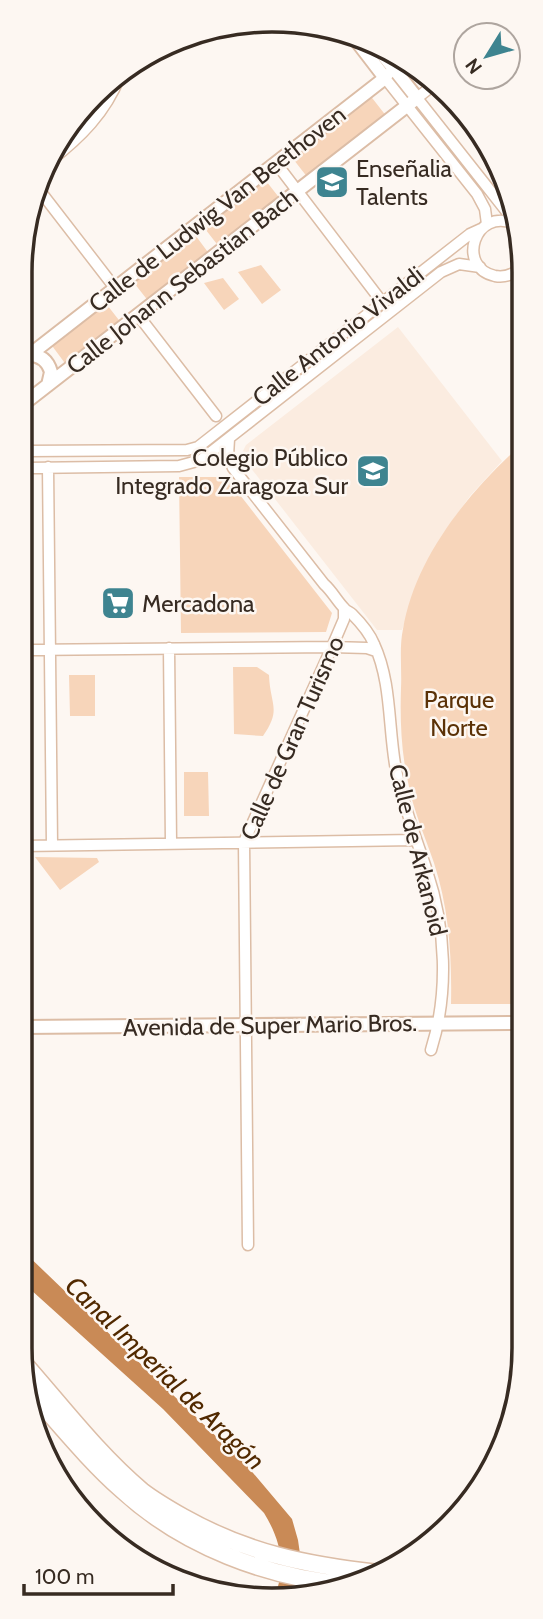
<svg xmlns="http://www.w3.org/2000/svg" width="543" height="1619" viewBox="0 0 543 1619" font-family="Cabin,sans-serif">
<style>
.built{fill:#fbece0}
.green{fill:#f7d5ba}
.water{fill:#c98a56}
.lines{fill:none;stroke-linecap:round;stroke-linejoin:round}
.minor-casing{stroke:#dcbda6;stroke-width:13}
.tertiary-casing{stroke:#dcbda6;stroke-width:16}
.trunk-casing{stroke:#dcbda6;stroke-width:19}
.minor{stroke:#fff;stroke-width:10}
.tertiary{stroke:#fff;stroke-width:12}
.trunk{stroke:#fff;stroke-width:16}
.labels{text-anchor:middle;dominant-baseline:central;stroke-width:5;stroke-linejoin:round;paint-order:stroke}
.poi-label{font-size:24px;fill:#372b22;stroke:#fdf7f2;text-anchor:start}
.street-label{font-size:24px;fill:#372b22;stroke:#fdf7f2}
.park-label{font-size:24px;fill:#5b3106;stroke:#fdf7f2}
.water-label{font-size:26px;font-style:italic;fill:#512900;stroke:#fdf7f2}
.rim{fill:none;stroke:#372b22;stroke-width:3.5}
</style>
<rect width="100%" height="100%" fill="#fdf7f2"/>
<path class="built" d="M398,327L502,461L470,496L442,535L423,571L402,630H377L243,458L242,453L246,445Z"/>
<path class="green" d="M369,94L387,117L308,178L290,155Z
M263,177L281,200L220,248L202,225Z
M193,232L210,255L149,302L131,279Z
M261,265L281,290L262,304L238,272Z
M223,278L239,299L224,310L204,283Z
M104,301L122,324L67,366L50,343Z
M521,445L517,1004H451C452,956 449,909 434,863C425,836 413,810 408,782C401,751 400,719 401,688C402,669 399,648 403,629C415,558 468,492 521,445Z
M179,477H226L332,613L326,632L181,633Z
M233,667H257L269,675C270,705 282,709 263,736L234,734Z
M69,675H95V716H70Z
M184,772H208L209,816H184Z
M35,857L97,858L99,862L60,890Z"/>
<path class="water" d="M20,1248L248,1467L292,1519L298,1540L302,1568L298,1594L275,1595C287,1566 280,1539 264,1513L163,1409L20,1280Z"/>
<g class="lines">
<g class="minor-casing">
<path id="minor" d="M403,58L385,78L477,194L485,209L487,224
M436,83L417,98L518,226
M50,161C81,137 105,113 120,76
M276,163L382,302
M37,187L115,288
M499,202L510,194
M515,224C474,206 456,268 495,276C506,278 514,274 521,268
M138,315L216,416
M229,439L228,456L233,468L324,584C332,591 337,601 344,608C346,611 350,612 352,614C360,622 370,634 374,644C392,683 388,728 396,770C403,805 416,838 427,871C446,928 449,993 431,1050
M26,451L187,450L198,447L470,234L481,229
M48,467L52,845
M26,468L179,466L201,460L441,272L459,264L480,267
M169,648L171,843
M24,650L332,647L367,648L376,651
M23,846L415,840
M248,1245L244,842L332,647L344,619V609"/>
</g>
<g class="tertiary-casing">
<path id="tertiary" d="M29,355C41,355 48,361 51,372L48,385
M27,357L385,78L352,35
M26,402L417,98L375,45
M22,1027L517,1023"/>
</g>
<g class="trunk-casing">
<path id="trunk" d="M22,1361C61,1405 97,1453 142,1491C155,1501 169,1509 183,1517C247,1553 306,1565 378,1573
M27,1388C58,1422 87,1459 122,1490C183,1546 267,1578 350,1585"/>
</g>
<use href="#minor" class="minor"/>
<use href="#tertiary" class="tertiary"/>
<use href="#trunk" class="trunk"/>
</g>
<defs>
<g id="school-square" transform="scale(1.75)"><rect x="-9" y="-9" width="18" height="18" rx="4" fill="#3e8490" stroke="#fdf7f2"/><path d="M0-5L7-2L0 1L-7-2ZM-4 1L0 2.5L4 1V4Q0 6-4 4Z" fill="#fff"/></g>
<g id="supermarket-square" transform="scale(1.75)"><rect x="-9" y="-9" width="18" height="18" rx="4" fill="#3e8490" stroke="#fdf7f2"/><path d="M-6-5.5h2.5l.6 2H6L4.5 2H-2.5L-4.4-4H-6ZM-1.5 3.2a1.3 1.3 0 1 0 .1 0ZM3 3.2a1.3 1.3 0 1 0 .1 0Z" fill="#fff"/></g>
</defs>
<g fill-rule="evenodd">
<use href="#school-square" x="332" y="182"/>
<use href="#school-square" x="373" y="471"/>
<use href="#supermarket-square" x="118" y="603"/>
</g>
<g class="labels">
<g class="poi-label">
<text x="356" y="168">Enseñalia<tspan x="356" dy="28">Talents</tspan></text>
<text x="348" y="457" text-anchor="end">Colegio Público<tspan x="348" dy="28">Integrado Zaragoza Sur</tspan></text>
<text x="142" y="603">Mercadona</text>
</g>
<g class="street-label">
<text transform="translate(217 209) rotate(-38)">Calle de Ludwig Van Beethoven</text>
<text transform="translate(182 281) rotate(-38)">Calle Johann Sebastian Bach</text>
<text transform="translate(338 336) rotate(-38)">Calle Antonio Vivaldi</text>
<text transform="translate(292 738) rotate(-66)">Calle de Gran Turismo</text>
<text transform="translate(418 850) rotate(76)">Calle de Arkanoid</text>
<text transform="translate(270 1025) rotate(-1)">Avenida de Super Mario Bros.</text>
</g>
<g class="park-label">
<text x="459" y="699">Parque<tspan x="459" dy="28">Norte</tspan></text>
</g>
<g class="water-label">
<text transform="translate(165 1373) rotate(44)">Canal Imperial de Aragón</text>
</g>
</g>
<path d="M0 0H543V1619H0ZM272 32H272A240 240 0 0 1 512 272V1348A240 240 0 0 1 272 1588H272A240 240 0 0 1 32 1348V272A240 240 0 0 1 272 32Z" fill="#fdf7f2" fill-rule="evenodd"/>
<path class="rim" d="M272 32H272A240 240 0 0 1 512 272V1348A240 240 0 0 1 272 1588H272A240 240 0 0 1 32 1348V272A240 240 0 0 1 272 32Z"/>
<g transform="translate(487 56) rotate(233)"><circle r="33" fill="#fdf7f2" stroke="#aea59f" stroke-width="2"/>
<path d="M0-5L12 26L0 18L-12 26Z" fill="#3e8490"/>
<text y="-10" font-size="19" font-weight="bold" text-anchor="middle" fill="#372b22">N</text>
</g>
<path d="M24 1584v10h149v-10" fill="none" stroke="#372b22" stroke-width="3.5"/>
<text x="35" y="1584" font-size="21" fill="#372b22" stroke="#fdf7f2" stroke-width="5" paint-order="stroke">100 m</text>
</svg>
